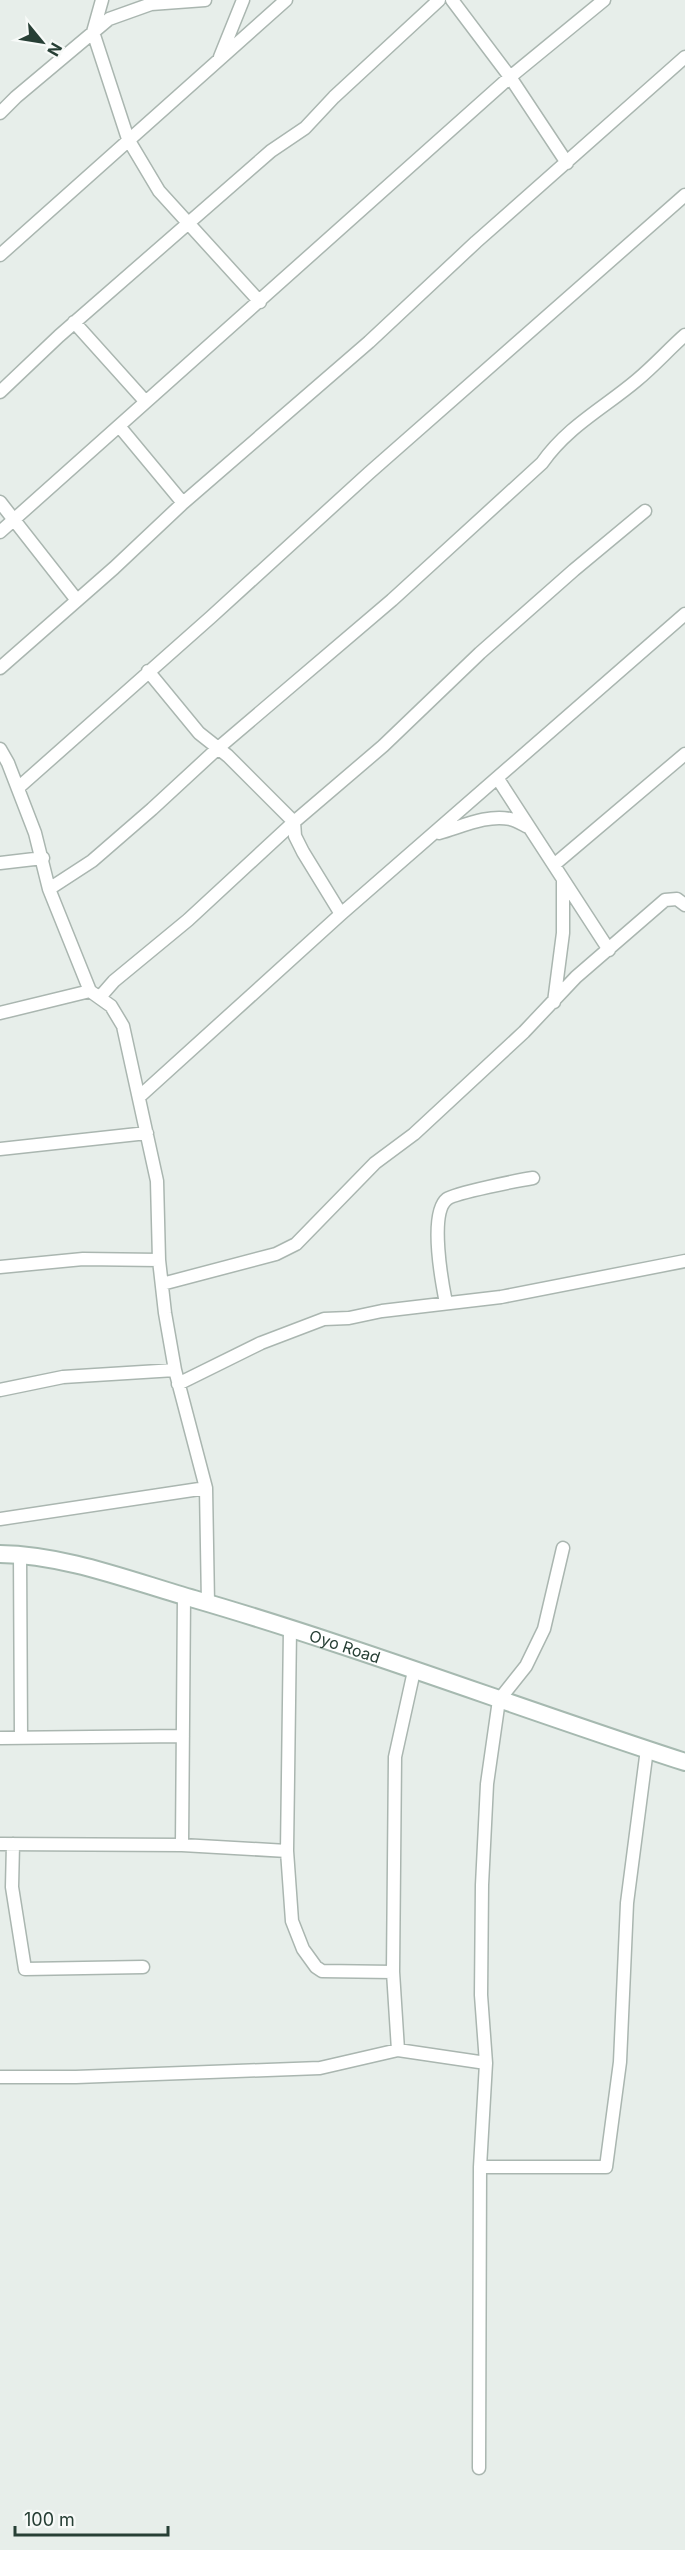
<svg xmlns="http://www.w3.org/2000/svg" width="685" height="2550" viewBox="0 0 685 2550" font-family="Inter,sans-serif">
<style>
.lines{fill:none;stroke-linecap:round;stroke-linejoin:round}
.street-casing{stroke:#aab6b0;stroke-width:15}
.secondary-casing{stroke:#a6b9b0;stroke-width:20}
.street{stroke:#fff;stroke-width:12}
.secondary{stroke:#fff;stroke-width:16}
.labels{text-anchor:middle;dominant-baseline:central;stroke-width:5;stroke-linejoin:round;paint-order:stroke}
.street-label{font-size:16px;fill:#273f35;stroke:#f7faf8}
</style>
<rect width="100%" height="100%" fill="#e7eeea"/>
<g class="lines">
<g class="street-casing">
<path id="street" d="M102,0L93,32L128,139L159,191L260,302
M452,0L510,77L567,163
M220,57L243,0
M0,113L16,97L109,19L151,4L205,0
M0,255L286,0
M74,322L145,401
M0,392L59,336L271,151L305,128L334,97L439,0
M119,426L183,503
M0,502L76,599
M0,532L510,77L604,0
M0,668L114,568L183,503L369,342L476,242L685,57
M148,671L199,733L228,756L294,822L295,836L303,852L341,914
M0,749L8,763L35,833L49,889L90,991L111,1006L123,1026L157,1181L159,1260L165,1313L175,1370L206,1488L208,1603
M498,779L609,950
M18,788L211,617L369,473L685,195
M439,833C461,827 487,814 510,819C516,820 522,824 528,827
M0,863L43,858
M555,864L685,754
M49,889L92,861L152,809L217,749L392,600L542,463C568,426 604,408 637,380C654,366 669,349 685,335
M100,997L114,981L188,920L294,822L383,746L480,653L574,570L645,511
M554,1002L563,933V880
M0,1013L90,991
M139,1097L341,914L685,614
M0,1149L147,1133
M0,1267L83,1259L159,1260
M162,1284L276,1254L296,1244L375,1163L414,1134L524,1032L576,977L665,900L677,899L685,905
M446,1303C442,1283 429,1213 447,1199C455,1193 520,1180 533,1178
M178,1384L261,1343L324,1319L349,1318L382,1311L501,1297L685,1261
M0,1390L63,1377L175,1370
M0,1519L206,1488
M20,1554L21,1738
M290,1629L287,1851L292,1921L303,1949L316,1967L322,1971L393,1972
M0,1738L183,1736
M0,1844L182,1845L287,1851
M13,1844L12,1887L25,1969L143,1967
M182,1845L184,1596
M398,2050L393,1972L395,1757L414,1671
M0,2077H76L320,2068L398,2050L486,2063
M480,2167H606L620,2062L627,1903L647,1749
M479,2468L480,2167L486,2063L481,1995L482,1885L487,1784L499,1700L526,1666L544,1629L563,1548"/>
</g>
<g class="secondary-casing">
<g id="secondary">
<path id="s1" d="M0,1554C66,1555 131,1581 194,1599C359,1647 521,1709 685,1762"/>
</g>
</g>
<use href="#street" class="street"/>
<use href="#secondary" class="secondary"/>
</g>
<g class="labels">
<g class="street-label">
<text stroke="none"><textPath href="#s1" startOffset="358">Oyo Road</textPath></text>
</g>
</g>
<g transform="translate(42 42) rotate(120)" stroke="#f7faf8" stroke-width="4.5" paint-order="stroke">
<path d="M0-4.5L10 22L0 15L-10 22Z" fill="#273f35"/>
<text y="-9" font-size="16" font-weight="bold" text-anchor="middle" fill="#273f35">N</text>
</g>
<path d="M15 2526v9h153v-9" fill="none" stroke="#273f35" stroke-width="3"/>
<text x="24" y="2526" font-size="18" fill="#273f35" stroke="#f7faf8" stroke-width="4.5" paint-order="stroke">100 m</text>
</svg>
